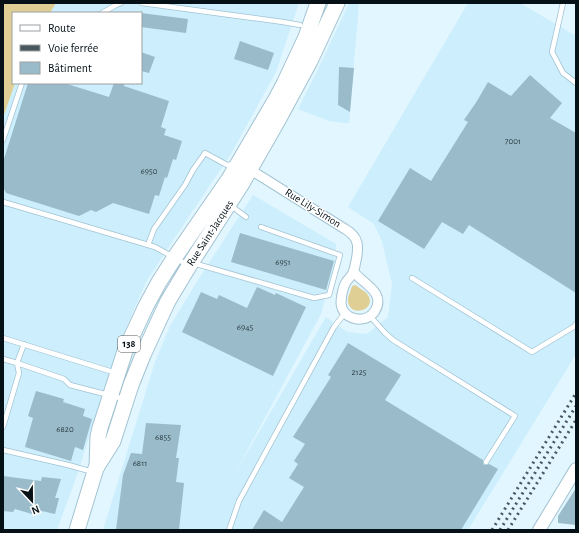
<svg xmlns="http://www.w3.org/2000/svg" width="579" height="533" viewBox="0 0 579 533" font-family="'Alegreya Sans',sans-serif">
<style>
.built{fill:#cceefd}
.green{fill:#dfcf94}
.building{fill:#9abbca}
.lines{fill:none;stroke-linecap:round;stroke-linejoin:round}
.service-casing{stroke:#a2c3d2;stroke-width:6}
.minor-casing{stroke:#a2c3d2;stroke-width:11}
.tertiary-casing{stroke:#a2c3d2;stroke-width:14}
.primary-casing{stroke:#a2c3d2;stroke-width:17}
.service{stroke:#fff;stroke-width:4.5}
.minor{stroke:#fff;stroke-width:9}
.tertiary{stroke:#fff;stroke-width:12}
.primary{stroke:#fff;stroke-width:15}
.rail{stroke:#49585e;stroke-width:3;stroke-dasharray:2 4;stroke-linecap:butt}
.labels{text-anchor:middle;dominant-baseline:central;stroke-width:3;stroke-linejoin:round;paint-order:stroke}
.number-label{font-size:9px;fill:#2a3c43}
.shield{fill:#fff;stroke:#50585c;stroke-width:1}
.shield-label{font-size:10px;font-weight:bold;fill:#051116}
.street-label{font-size:11px;fill:#051116;stroke:#fff}
</style>
<rect width="100%" height="100%" fill="#e1f6ff"/>
<path class="built" d="M56,3H299L276,72L231,154L174,239L146,282L122,337L108,376L78,472L57,530H3V118L15,83H141V13H50Z
M349,3H359L349,123H345L329,121L298,109L323,59Z
M468,3H520L576,36V354L468,530H103L155,362L170,326L196,283L253,195L336,244L335,261L321,314L234,475L326,317L347,332L367,334L388,317L392,284L382,241L374,224L348,207Z"/>
<path class="green" d="M3,3H56L50,13H13V83H15L3,118Z
M356,285C359,289 365,290 368,295C378,311 346,319 348,298C349,294 351,290 352,286Z"/>
<path class="building" d="M141,13L188,19L186,33L141,27Z
M240,41L274,53L268,70L234,59Z
M141,52L155,57L149,73L141,71Z
M339,67L354,68L350,112L338,105Z
M530,75L562,103L550,118L576,133V293L469,225L463,234L442,222L424,249L378,221L410,168L431,181L468,122L464,120L477,101L488,82L511,96Z
M28,83H64L109,97L114,83H124V86L169,101L161,127L166,129L164,135L182,141L176,160L173,159L167,178L165,177L159,196L155,195L149,214L113,203L96,212L91,210L79,216L6,193L3,187V162Z
M240,233L334,261L326,290L231,262Z
M257,287L275,295L276,293L306,307L273,376L182,332L201,292L217,299L219,295L247,308Z
M348,343L401,375L385,400L483,460V463L484,465H487L489,464L498,469L461,530H252L264,510L282,522L304,487L289,478L298,464L294,461L305,444L293,437L331,377L328,375Z
M36,391L64,399L63,402L85,409L83,416L92,419L83,450L75,447L71,461L25,447L33,418L28,416Z
M146,423L181,425L176,458H179L176,482L184,483L179,530H116L123,475L131,453L142,454Z
M3,476L41,481L42,477L61,479L55,498H59L55,514L33,509L32,514L15,509L13,512L3,511Z
M576,488V525L558,523V516Z"/>
<g class="lines">
<g class="service-casing">
<path id="service" d="M142,3L283,22L300,25
M563,3L552,52L563,73L576,83
M102,13L116,5L121,3
M3,140L22,83
M3,202L155,247L188,265
M230,205L246,217
M148,245L154,229L185,185L193,170L205,153L227,165L234,164
M193,263L314,298L329,295L340,255L261,227
M412,278L532,352L575,326L576,324
M370,316L385,333L393,340L515,416L486,462
M3,338L116,373
M24,344L17,363L64,379L70,385L124,399
M3,359L17,363L19,373L3,427
M3,450L68,465L93,472
M229,530L239,501L334,327L345,313"/>
</g>
<g class="minor-casing">
<path id="minor" d="M246,167L345,229C359,237 359,246 356,261C355,264 355,269 353,272C352,276 348,279 346,282C343,287 341,297 341,303C342,320 366,325 375,311C386,292 363,284 354,272"/>
</g>
<g class="tertiary-casing">
<path id="tertiary" d="M539,530L576,469"/>
</g>
<g class="primary-casing">
<path id="primary" d="M97,467L98,437L100,428L125,351L146,306L159,282L175,257L229,179L276,99L284,84L306,37L318,3
M77,530L96,468L113,441L131,385L143,355L160,318L168,301L189,266L241,185L278,120L310,61L337,3"/>
</g>
<use href="#service" class="service"/>
<use href="#minor" class="minor"/>
<use href="#tertiary" class="tertiary"/>
<use href="#primary" class="primary"/>
<path class="rail" d="M492,530L576,393
M500,530L576,406
M508,530L576,420"/>
</g>
<g class="labels">
<g class="number-label">
<text x="513" y="141">7001</text>
<text x="149" y="171">6950</text>
<text x="283" y="262">6951</text>
<text x="245" y="327">6945</text>
<text x="359" y="372">2125</text>
<text x="65" y="429">6820</text>
<text x="163" y="437">6855</text>
<text x="140" y="463">6811</text>
</g>
<rect class="shield" x="118" y="336" width="22" height="16" rx="3"/>
<g class="shield-label">
<text x="129" y="344">138</text>
</g>
<g class="street-label">
<text transform="translate(313 208) rotate(32)">Rue Lily-Simon</text>
<text transform="translate(210 233) rotate(-57)">Rue Saint-Jacques</text>
</g>
</g>
<rect width="579" height="533" fill="none" stroke="#051116" stroke-width="8"/>
<rect x="12" y="12" width="130" height="72" fill="#ffffff" stroke="#9ba0a2"/>
<rect x="20" y="25" width="20" height="6" fill="#ffffff" stroke="#9ba0a2"/>
<text x="48" y="32" font-size="12" fill="#051116">Route</text>
<rect x="20" y="45" width="20" height="6" fill="#49585e" stroke="#9ba0a2"/>
<text x="48" y="52" font-size="12" fill="#051116">Voie ferrée</text>
<rect x="20" y="62" width="20" height="12" fill="#9abbca" stroke="#9ba0a2"/>
<text x="48" y="72" font-size="12" fill="#051116">Bâtiment</text>
<g transform="translate(32 501) rotate(158)" stroke="#ffffff" stroke-width="3" paint-order="stroke">
<path d="M0-3L7 15L0 10L-7 15Z" fill="#051116"/>
<text y="-6" font-size="11" font-weight="bold" text-anchor="middle" fill="#051116">N</text>
</g>
</svg>
